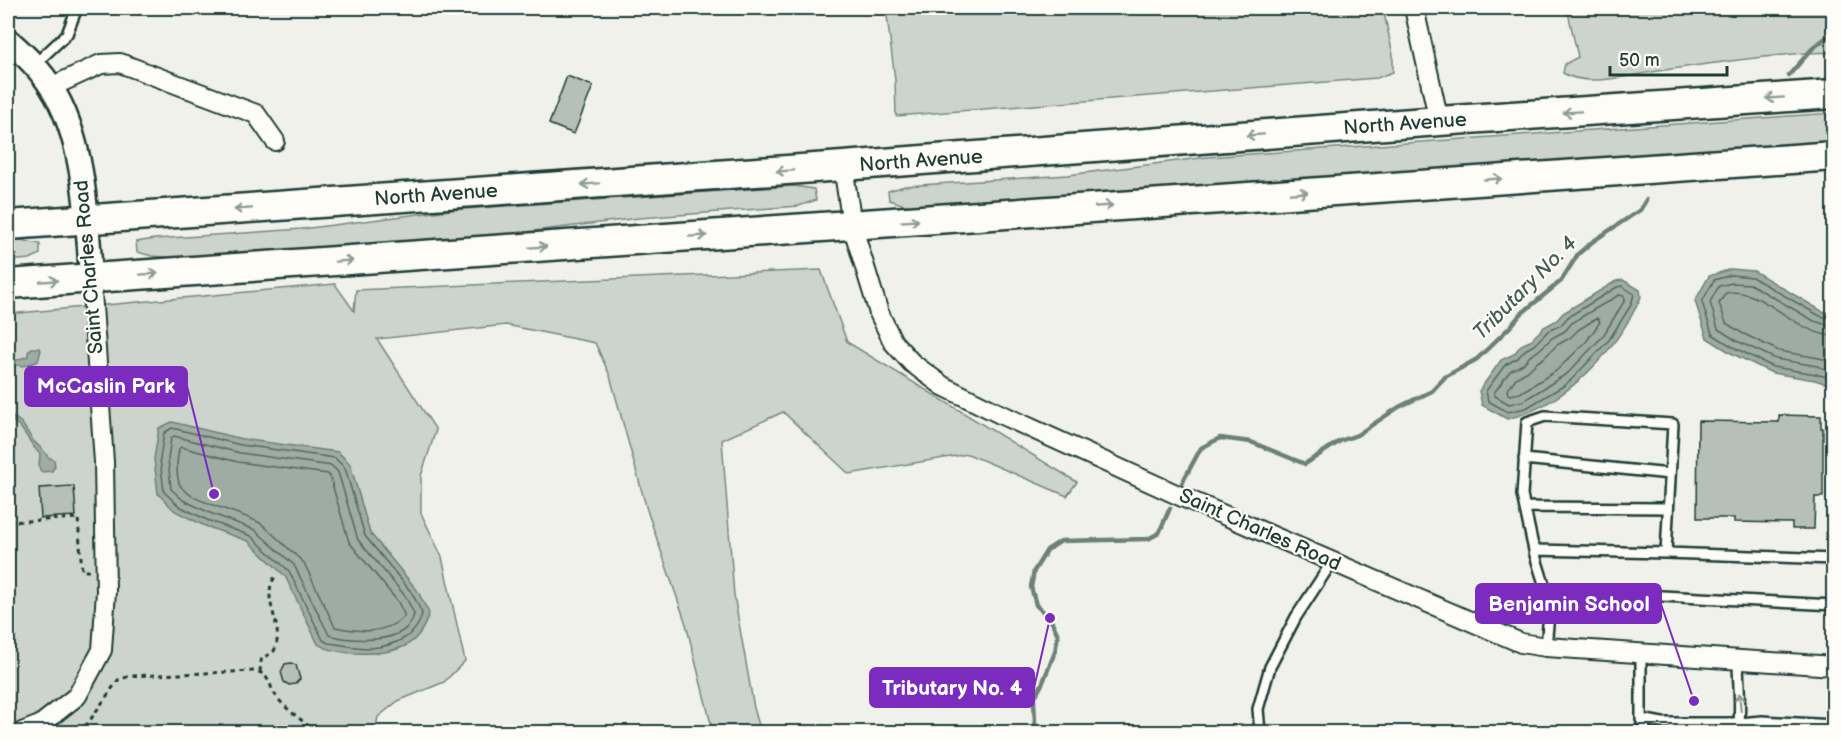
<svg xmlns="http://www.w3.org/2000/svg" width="1841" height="740" viewBox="0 0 1841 740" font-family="'Balsamiq Sans',sans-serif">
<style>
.green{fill:#cdd3cd;stroke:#768880;stroke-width:1.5}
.water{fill:#9faca4;stroke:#6c8077;stroke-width:1.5}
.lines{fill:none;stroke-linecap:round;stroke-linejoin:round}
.shore{stroke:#526961;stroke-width:1.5}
.stream{stroke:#6c8077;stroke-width:4.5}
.building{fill:#b6bfb8;stroke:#1f3d34;stroke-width:1.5}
.service-casing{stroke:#1f3d34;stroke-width:14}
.minor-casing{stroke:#1f3d34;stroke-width:22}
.tertiary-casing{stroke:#1f3d34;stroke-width:27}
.primary-casing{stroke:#1f3d34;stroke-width:33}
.path{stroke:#1f3d34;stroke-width:3;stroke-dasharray:4.5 4.5;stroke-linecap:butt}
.service{stroke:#fdfcf7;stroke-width:9}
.minor{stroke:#fdfcf7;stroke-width:18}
.tertiary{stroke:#fdfcf7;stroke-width:22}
.primary{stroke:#fdfcf7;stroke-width:28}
.oneway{stroke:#8e9c96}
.labels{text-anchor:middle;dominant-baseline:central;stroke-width:4.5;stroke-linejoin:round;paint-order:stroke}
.street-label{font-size:20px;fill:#1f3d34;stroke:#fdfcf7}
.water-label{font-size:21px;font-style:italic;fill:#455e56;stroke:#fdfcf7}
.leader{fill:none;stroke:#7b2cbf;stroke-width:2}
.callout-dot{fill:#7b2cbf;stroke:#fdfcf7;stroke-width:2}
.callout{fill:#7b2cbf;stroke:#7b2cbf;stroke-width:2}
.callout-label{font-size:21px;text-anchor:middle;font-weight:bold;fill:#fff}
</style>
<rect width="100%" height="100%" fill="#f0f1eb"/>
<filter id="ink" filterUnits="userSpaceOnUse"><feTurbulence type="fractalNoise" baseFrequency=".0167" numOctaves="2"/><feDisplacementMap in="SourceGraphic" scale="12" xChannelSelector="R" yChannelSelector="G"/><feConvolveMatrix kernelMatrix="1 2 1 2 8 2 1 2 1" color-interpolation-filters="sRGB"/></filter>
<g filter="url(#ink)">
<path class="green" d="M886,8H1383L1393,55V72L1377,78L896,116L895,80Z
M1567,8H1833V53C1811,51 1787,55 1764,57C1729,61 1693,66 1658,71C1631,75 1586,88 1563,73L1565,64L1578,57Z
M1833,113V142L915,206L905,205L889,200L888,191L905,186L1068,175L1208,157Z
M794,186L814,189L816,200L799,206L639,218L485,237L175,258L152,256L137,252L136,242L155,239L302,229L450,210Z
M21,240L40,244V254L30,259L8,261V241Z
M821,270L847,342L1077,482L1067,496L968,454L849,474L783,412L722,440L734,595L754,708L761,732H713L686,624L647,510L610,376L595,343L506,325L377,339L436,430L421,476V513L442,557L465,661L444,682L398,701L378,717L375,732H8V314L335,284L354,311L356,290Z"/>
<path class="water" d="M1731,269L1754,271L1820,310L1833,315V386L1815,380L1772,373L1731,353L1707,338L1695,301L1709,276Z
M1623,280L1640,290L1641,297C1616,351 1567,405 1507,419L1482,405L1479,391L1501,360L1514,354L1521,345L1530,341L1544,327L1557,320L1563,313L1616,281Z
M32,348H39L41,350L38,361C30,365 20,369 12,362L28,356V352Z
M8,416C23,419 24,428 32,439C37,446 44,449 48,457L54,460L55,466L52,471L41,472L39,467L40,454C28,443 23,423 8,419Z
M172,422L242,439L338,452L350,464L370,533L417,590L429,613C425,627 418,639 405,646C385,656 336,656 318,644L285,576L248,541L205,526L175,511L158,494L154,459L159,428Z"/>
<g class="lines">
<path class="shore" d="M1622,286L1634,294L1631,305L1609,340L1573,378L1565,385L1526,408L1508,412L1488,401L1486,391L1505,365L1518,358L1525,350L1534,345L1548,331L1561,325L1568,317L1617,287Z
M1619,295L1624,296L1625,300L1603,336L1568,373L1523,401L1509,404L1495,396L1494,393L1510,371L1523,364L1530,356L1538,351L1552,338L1565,331L1572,323L1588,313Z
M1597,318L1600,322L1586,342L1556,371L1520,393L1511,395L1508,394L1507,390L1516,378L1528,371L1536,363L1544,358L1557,345L1570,338L1578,330Z
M1834,320L1818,315L1752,277L1731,275L1714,280L1702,302L1712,334L1733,347L1773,367L1816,374L1834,379
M1834,327L1814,321L1750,284L1732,283L1719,286L1710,302L1718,329L1737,341L1776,359L1817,366L1834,372
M1834,336C1796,335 1762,285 1726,293L1719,303L1726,323L1742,333L1779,351L1819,358L1834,362
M172,428L241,445L335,458L345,468L365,536L412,593L422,613C418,637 393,646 371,648C358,649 341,644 328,643L323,640L289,571L251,536L207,520L179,506L164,492L160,459L164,433Z
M174,436L240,453L332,466L338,472L358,540L406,597L414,614C408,646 352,641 329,635L294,565L255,530L210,513L183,500L171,489L168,459L171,438Z
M181,447L238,462L328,474L330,477L349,542L398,602L404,614V617C384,635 359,632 335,627L304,563L263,525C246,512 186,503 179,483C176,473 177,459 179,449Z"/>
<path class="stream" d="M1789,75L1812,49L1834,31
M30,365L31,368
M1182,483L1201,448L1220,438L1251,442L1305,464L1340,441L1357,435L1399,407L1432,391L1445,377L1477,359L1510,327L1521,314L1561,281L1578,254L1592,242L1640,210L1646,200
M1033,732L1035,723L1034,699L1043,682L1055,652L1058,635L1050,618L1036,605L1031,587L1034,571L1047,550L1061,541L1148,539L1159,533L1170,508"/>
</g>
<path class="building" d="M567,76L593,86L574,134L549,124Z
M1779,415L1821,416V428H1823V497H1815L1814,529H1792V523L1734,522V518H1697L1698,421L1779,422Z
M74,486L76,516L41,518L39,488Z
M291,663L296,665L300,679L295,684L289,685L284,682L281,672L285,664Z"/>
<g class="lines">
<g class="service-casing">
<path id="service" d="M34,65L67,34L77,8
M1524,459L1670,474
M1525,507L1668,508
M1534,550L1666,553
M1546,590L1834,605
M1546,647L1550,603L1535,555L1522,495L1527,422L1545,416L1673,424L1666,553L1834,559
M1641,654V719L1662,723H1739C1741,702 1738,681 1738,660
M1641,719L1646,732
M1260,732L1258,709L1270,667L1296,617L1332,562
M1739,732V723L1762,721L1834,725"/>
</g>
<g class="minor-casing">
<path id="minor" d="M1414,8L1439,121
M51,87L101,64L120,63L256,114L275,141
M843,166L852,225L879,313L893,342L912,363L943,386L1000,414L1180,496L1521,643L1546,647L1834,666
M22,732L40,725L77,696L102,650L106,591L104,462L91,278"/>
</g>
<g class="tertiary-casing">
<path id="tertiary" d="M8,40C23,53 40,69 51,87C85,139 87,218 91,278"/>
</g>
<g class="primary-casing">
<path id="primary" d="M8,225L843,166L1439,121L1834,94
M8,284L1834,156"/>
</g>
<path class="path" d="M8,522L78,518L82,571H89
M260,672C262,651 260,662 274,651C287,624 257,599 277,574
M85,726L92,732
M78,732L88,723L118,680L130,676L256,671C270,675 269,686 276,696C286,710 303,720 315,732"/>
<use href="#service" class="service"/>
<use href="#minor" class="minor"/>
<use href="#tertiary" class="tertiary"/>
<use href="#primary" class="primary"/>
</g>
<defs><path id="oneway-shaft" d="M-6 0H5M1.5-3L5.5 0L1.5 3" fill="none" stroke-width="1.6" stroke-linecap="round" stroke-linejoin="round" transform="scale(1.5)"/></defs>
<g class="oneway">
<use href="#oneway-shaft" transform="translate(1775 98) rotate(176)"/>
<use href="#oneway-shaft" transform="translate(1572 112) rotate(176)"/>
<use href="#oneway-shaft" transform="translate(1255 135) rotate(176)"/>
<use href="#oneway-shaft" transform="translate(785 171) rotate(176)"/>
<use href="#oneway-shaft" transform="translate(1493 179) rotate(-4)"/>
<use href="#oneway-shaft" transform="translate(590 184) rotate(176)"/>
<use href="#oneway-shaft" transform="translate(1299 193) rotate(-4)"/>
<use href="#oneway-shaft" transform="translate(1104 206) rotate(-4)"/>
<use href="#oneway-shaft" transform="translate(243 209) rotate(176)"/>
<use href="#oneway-shaft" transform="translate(910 221) rotate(-4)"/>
<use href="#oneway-shaft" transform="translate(698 236) rotate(-4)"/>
<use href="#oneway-shaft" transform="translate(538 247) rotate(-4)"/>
<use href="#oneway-shaft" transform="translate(344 261) rotate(-4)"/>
<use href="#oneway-shaft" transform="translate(149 274) rotate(-4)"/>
<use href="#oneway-shaft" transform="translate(49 281) rotate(-4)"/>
<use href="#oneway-shaft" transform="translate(1740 702) rotate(-95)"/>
</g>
</g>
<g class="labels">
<g class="street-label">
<text transform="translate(1405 124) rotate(-4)">North Avenue</text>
<text transform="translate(921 161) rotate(-4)">North Avenue</text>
<text transform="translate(436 195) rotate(-4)">North Avenue</text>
<text transform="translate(89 267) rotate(-95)">Saint Charles Road</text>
<text transform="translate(1260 530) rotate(24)">Saint Charles Road</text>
</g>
<g class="water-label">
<text transform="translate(1525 288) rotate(-45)">Tributary No. 4</text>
</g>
</g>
<path class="leader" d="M214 494L187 386M1694 701L1661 604M1050 618L1034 688"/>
<g class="callout-dot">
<circle cx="214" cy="494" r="6"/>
<circle cx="1694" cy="701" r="6"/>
<circle cx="1050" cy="618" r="6"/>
</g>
<g class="callout">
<rect x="25" y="367" width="162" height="39" rx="6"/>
<rect x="1476" y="584" width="185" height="39" rx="6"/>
<rect x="870" y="668" width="164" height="39" rx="6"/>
</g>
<g class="callout-label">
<text x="106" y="393">McCaslin Park</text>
<text x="1569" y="611">Benjamin School</text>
<text x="952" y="695">Tributary No. 4</text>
</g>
<rect width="1841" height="740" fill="none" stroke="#fdfcf7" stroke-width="30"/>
<rect x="15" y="15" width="1811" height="710" fill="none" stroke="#1f3d34" stroke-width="2" filter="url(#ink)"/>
<path d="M1610 66v9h117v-9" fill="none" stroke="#1f3d34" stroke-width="3"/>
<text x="1619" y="66" font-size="18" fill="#1f3d34" stroke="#fdfcf7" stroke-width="4.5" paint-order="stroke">50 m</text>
</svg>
